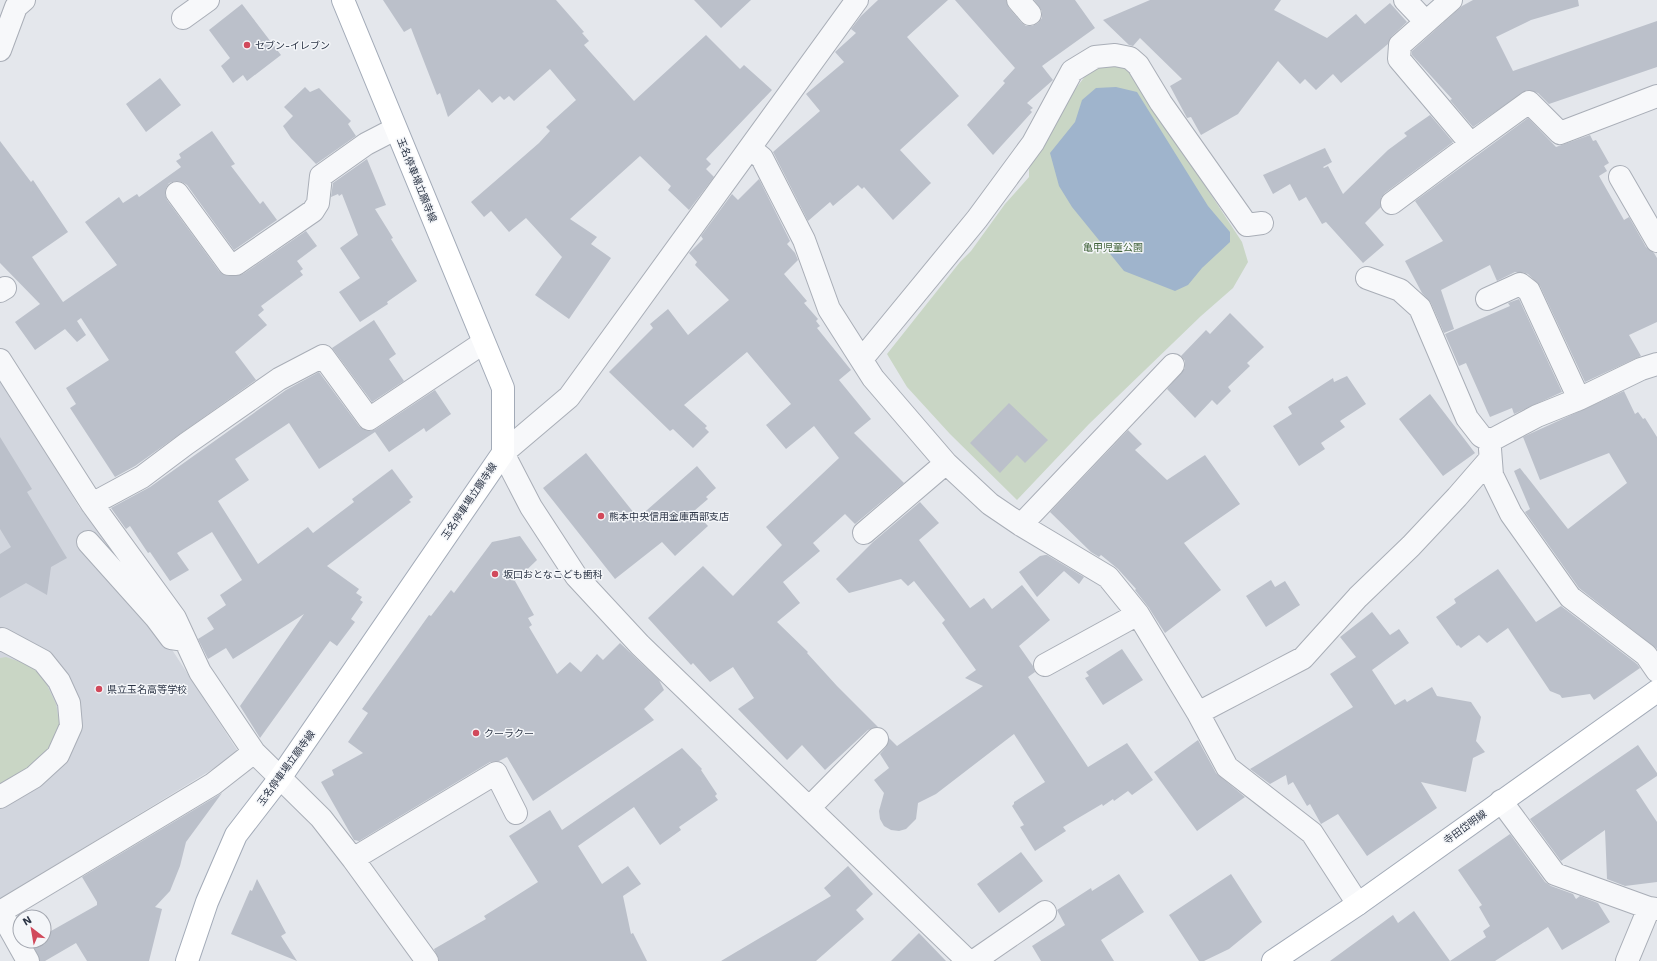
<svg xmlns="http://www.w3.org/2000/svg" width="1657" height="961" viewBox="0 0 1657 961" font-family="'Work Sans','Noto Sans JP',sans-serif">
<style>
.built{fill:#d2d6de}
.green{fill:#c9d6c5}
.water{fill:#9fb4cc}
.building{fill:#bbc0ca}
.lines{fill:none;stroke-linecap:round;stroke-linejoin:round}
.minor-casing{stroke:#a9aeb7;stroke-width:24}
.major-casing{stroke:#a3abb8;stroke-width:24}
.minor{stroke:#f7f8fa;stroke-width:22}
.major{stroke:#fff;stroke-width:22}
.poi-dot{fill:#d1495b;stroke:#f4f6f9;stroke-width:1.5}
.labels{text-anchor:middle;dominant-baseline:central;stroke-width:3;stroke-linejoin:round;paint-order:stroke}
.poi-label{font-size:10px;fill:#2b3445;stroke:#f4f6f9;text-anchor:start}
.street-label{font-size:10px;fill:#2b3445;stroke:#f4f6f9}
.park-label{font-size:10px;fill:#3f6138;stroke:#f4f6f9}
</style>
<rect width="100%" height="100%" fill="#e4e7ec"/>
<path class="built" d="M0,375L79,507L117,554L156,625L239,753L0,899Z"/>
<path class="green" d="M1119,66L1130,71L1242,242L1248,262L1233,288L1201,316L1089,424L1017,500L950,434L907,387L887,354L960,262L971,251L1005,204L1029,177V169L1046,132L1064,104L1092,67Z
M6,657L32,666L45,681L56,704L60,727L47,760L0,786V658Z"/>
<path class="water" d="M1116,87L1137,92L1208,206L1230,232V242L1202,268L1188,285L1175,291L1124,271L1072,207L1059,186L1050,153L1075,122L1082,100L1096,88Z"/>
<path class="building" d="M383,0H556L584,32L582,33L589,41L584,45L634,101L706,35L740,69L744,65L772,90L706,159L711,164L706,169L714,177L689,210L668,190L671,186L640,156L570,219L597,237L591,244L611,258L569,319L535,295L562,257L526,218L509,232L491,211L484,217L471,202L539,143L550,131L546,127L576,100L550,69L514,101L509,96L504,100L500,96L492,103L479,89L448,117L440,93L437,95L411,28L404,32Z
M694,0H751L721,28Z
M878,0H948L907,37L959,96L900,150L931,183L893,220L864,187L862,189L858,185L833,206L830,202L808,221L773,152L820,111L806,94L844,62L835,52L856,33L851,29L861,16Z
M955,0H1006L1009,8L1021,22L1026,26H1032L1038,23L1042,18V11L1034,0H1075L1095,28L1042,66L1053,80L1027,103L1033,108L1030,110L1032,112L993,155L967,125L1005,83L1003,81L1015,68Z
M1150,0H1281L1274,10L1327,38L1356,14L1365,24L1390,3L1407,22L1392,36L1388,44L1341,83L1333,74L1316,90L1305,79L1300,84L1278,61L1238,114L1201,135L1191,117L1187,118L1170,86L1182,79L1140,38L1133,46L1129,45L1103,20Z
M1473,0H1578L1579,6L1531,20L1496,37L1513,71L1657,21V67L1549,104L1538,93L1527,90L1473,127L1450,100L1452,99L1412,55V51L1462,6Z
M242,4L281,55L247,81L243,75L233,83L221,66L230,58L209,30Z
M160,78L181,105L146,132L126,104Z
M305,87L310,92L319,88L351,121L348,124L356,136L316,164L291,138L283,126L293,116L284,107Z
M1430,115L1453,142L1385,193L1381,198V207L1365,223L1384,245L1363,263L1326,222L1322,224L1306,197L1299,201L1290,184L1273,194L1263,175L1325,148L1332,162L1323,167L1324,168L1328,166L1343,194L1388,150L1407,136L1404,133Z
M1528,118L1556,147L1590,135L1593,141L1596,140L1609,163L1604,166L1607,171L1599,176L1624,220L1629,217L1646,247L1654,253L1657,258V322L1629,335L1641,356L1585,382L1540,286L1528,274L1522,272H1515L1497,281L1490,265L1441,290L1454,329L1444,333L1431,303L1422,293L1405,261L1443,241L1415,201Z
M212,131L235,164L231,166L260,204L263,201L277,220L234,250L187,185L182,182L176,181L169,183L166,188L165,194L167,200L219,271L229,276L243,274L306,231L317,246L297,261L303,269L300,271L303,275L261,306L264,310L258,315L267,325L235,352L256,380L135,466L115,477L70,408L76,404L66,388L109,360L81,318L77,321L86,335L77,342L65,329L35,350L15,322L40,304L0,263V141L31,182L33,180L68,232L32,257L63,302L117,265L85,222L119,197L123,203L137,194L139,197L181,167L176,161L181,158L179,154Z
M367,159L386,205L375,209L393,238L391,239L417,281L387,302L388,304L360,322L339,292L360,278L340,248L358,235L342,194L339,196L338,194L331,197L333,183Z
M759,179L790,241L787,244L795,253L798,260L784,274L807,301L804,303L818,319L816,321L820,326L817,328L851,370L839,380L871,419L854,433L904,483L855,524L845,514L813,543L820,551L783,582L800,603L777,622L808,652L807,653L837,686L878,727L868,730L825,770L802,745L787,760L738,709L754,698L733,667L710,682L693,663L691,665L648,618L703,566L733,596L782,545L766,527L839,458L814,426L786,449L766,425L791,404L747,352L684,405L707,426L705,428L709,432L693,448L673,429L670,431L609,372L653,328L650,324L668,309L688,335L729,300L695,265L697,262L689,253L703,239L701,236L732,194L738,200Z
M1519,299L1562,392L1514,414L1512,408L1490,417L1466,363L1459,366L1445,334L1510,306L1508,303Z
M1230,313L1264,347L1247,363L1250,366L1228,387L1231,391L1217,405L1212,400L1195,418L1167,389L1185,368V361L1181,356L1206,330L1210,334Z
M374,320L396,354L389,359L404,381L372,402L332,348Z
M319,372L359,426L364,430L370,431L376,429L435,390L451,414L426,432L424,428L389,452L375,432L319,469L289,423L235,459L249,480L218,501L258,564L308,527L313,533L354,502L352,499L392,469L413,497L409,500L411,502L327,566L359,589L356,593L362,597L360,600L363,602L351,619L355,622L337,646L330,641L260,738L240,706L304,614L233,659L226,648L208,659L198,639L214,629L207,618L226,605L220,595L242,580L212,532L177,553L189,570L170,581L150,552L148,553L130,526L126,529L111,508L150,487L286,390Z
M1347,376L1366,404L1340,421L1345,427L1321,443L1325,449L1299,466L1273,426L1292,414L1288,407L1333,378L1334,382Z
M1624,391L1635,414L1638,412L1643,419L1645,418L1657,437V649L1579,588L1525,512L1530,509L1514,471L1520,468L1568,529L1627,483L1609,453L1540,480L1523,437Z
M1430,394L1475,453L1443,476L1399,419Z
M1009,403L1048,440L1025,463L1017,455L1000,473L970,443Z
M1128,430L1142,444L1135,450L1167,480L1205,455L1240,504L1184,543L1221,590L1165,633L1149,608L1135,590L1136,589L1118,569L1101,555L1099,557L1091,552L1050,512Z
M0,437L32,489L27,492L67,558L51,567L47,595L26,583L0,598V554L11,547L0,529Z
M586,453L638,518L697,466L716,488L706,497L708,499L694,511L708,526L675,556L662,542L615,579L543,488Z
M920,502L939,523L919,540L970,608L984,598L992,609L1022,585L1050,620L1019,646L1033,666L1035,672L1028,677L1088,767L1127,743L1153,780L1132,795L1128,791L1114,801L1113,799L1103,806L1102,804L1063,827L1066,831L1035,851L1020,827L1024,825L1012,806L1014,804V802L1045,782L1014,734L936,794L918,803L916,819L906,829L899,831L891,830L884,826L880,819L879,811L884,793L874,780L889,768L880,754L886,747L889,738L897,746L983,686L965,678L976,670L942,623L945,620L914,581L908,586L901,579L849,593L836,579L873,542Z
M520,536L537,560L515,581L534,615L528,618L532,625L529,627L557,674L570,662L581,672L597,654L603,660L620,643L659,680L664,690L644,709L654,720L533,801L507,757L499,761L490,762L359,841L354,840L321,782L334,775L332,770L363,753L348,742L368,713L362,709L429,615L431,616L451,590L454,593L492,542Z
M1045,555H1047L1084,577L1079,584L1064,571L1037,597L1019,572L1040,556Z
M1498,569L1536,622L1561,606L1637,664L1640,668L1594,700L1590,694L1562,698L1560,695L1550,691L1508,628L1487,643L1479,635L1461,648L1458,645L1457,646L1436,617L1456,603L1454,599Z
M1271,580L1275,587L1285,581L1300,605L1266,627L1246,596Z
M1372,612L1390,635L1399,629L1409,643L1372,670L1395,705L1405,699L1407,702L1432,687L1437,696L1471,702L1481,717L1476,741L1485,752L1473,758L1466,792L1421,782L1437,808L1367,856L1338,814L1321,824L1310,804L1307,806L1293,782L1288,785L1286,775L1270,784L1250,769L1353,707L1330,674L1356,657L1340,637Z
M1122,649L1143,680L1103,705L1085,678L1089,676L1086,672Z
M1198,740L1216,773L1245,797L1197,831L1154,772Z
M1638,745L1657,773V776L1636,790L1657,822V882L1625,886L1607,879L1605,830L1561,861L1530,819Z
M682,748L702,769L701,770L717,794L715,796L718,800L679,827L681,830L660,845L634,807L578,846L602,884L628,866L641,884L623,896L631,934L633,933L647,961H439L434,949L486,919L484,916L538,882L509,836L550,810L562,830Z
M222,793L186,842L180,866L170,891L155,907L162,909L149,961H87L76,943L45,961H40L31,941H44V935L97,905V902L82,877Z
M1510,834L1545,882L1551,886L1573,894L1576,899L1580,896L1598,903L1610,922L1562,950L1548,927L1495,961H1450L1486,937L1483,931L1490,926L1479,907L1482,905L1458,870Z
M1021,852L1043,881L999,913L977,884Z
M848,866L873,894L856,910L864,919L816,961H721L831,896L824,888Z
M1119,874L1144,912L1101,940L1114,961H1041L1032,946L1065,925L1057,910L1091,888L1092,891Z
M1231,874L1262,922L1229,949L1204,961H1199L1169,915Z
M257,879L286,933L281,936L297,961L231,934L250,890L252,891Z
M1414,911L1450,961H1330L1393,915L1398,923Z
M919,933L946,961H891Z"/>
<g class="lines">
<g class="minor-casing">
<path id="minor" d="M857,0L569,397L503,453L531,507L576,576L640,645L968,961
M1018,0L1030,14
M1405,0L1425,21
M1451,0L1400,45L1399,59L1471,144L1529,102L1560,133L1657,96
M183,18L208,0
M0,50L16,7L24,0
M750,148L762,158L804,240L829,309L873,378L946,463L990,504L1021,525L1108,577L1138,614L1198,713L1227,767L1312,833L1358,904
M1620,177L1657,241
M177,193L229,264H236L313,211L318,203L321,176L366,144L395,129
M1392,203L1471,144
M1367,278L1400,290L1420,308L1467,418L1481,436L1490,441L1537,416L1579,399L1529,291L1520,284L1487,299
M0,291L5,288
M862,359L977,219L1033,143L1072,71L1095,57L1115,55L1130,58L1138,65L1161,103L1247,225L1262,223
M0,360L92,504L175,618L200,672L254,752L321,818L353,859L427,961
M1579,399L1641,369L1657,364
M1490,449L1492,475L1511,514L1570,597L1646,655L1657,671
M92,504L142,477L186,444L279,379L323,356L369,419L483,343
M1021,525L1173,365
M864,533L946,463
M88,542L156,618L171,638L185,640
M0,640L2,639L43,661L59,681L69,703L71,726L58,755L34,777L0,797
M1045,665L1138,614
M1198,713L1303,658L1358,597L1411,546L1457,497L1490,459
M1501,801L1555,874L1649,908L1657,909
M810,807L877,739
M353,859L496,773L516,813
M0,911L28,961
M0,912L213,784L254,752
M974,961L1045,912
M1627,961L1649,908"/>
</g>
<g class="major-casing">
<path id="major" d="M187,961L207,902L236,835L280,778L503,453V388L343,0
M1273,961L1358,904L1657,691"/>
</g>
<use href="#minor" class="minor"/>
<use href="#major" class="major"/>
</g>
<g class="poi-dot">
<circle cx="247" cy="45" r="4"/>
<circle cx="601" cy="516" r="4"/>
<circle cx="495" cy="574" r="4"/>
<circle cx="99" cy="689" r="4"/>
<circle cx="476" cy="733" r="4"/>
</g>
<g class="labels">
<g class="poi-label">
<text x="255" y="45">セブン-イレブン</text>
<text x="609" y="516">熊本中央信用金庫西部支店</text>
<text x="503" y="574">坂口おとなこども歯科</text>
<text x="107" y="689">県立玉名高等学校</text>
<text x="484" y="733">クーラクー</text>
</g>
<g class="street-label">
<text transform="translate(417 180) rotate(68)">玉名停車場立願寺線</text>
<text transform="translate(469 501) rotate(-56)">玉名停車場立願寺線</text>
<text transform="translate(286 768) rotate(-54)">玉名停車場立願寺線</text>
<text transform="translate(1465 827) rotate(-36)">寺田岱明線</text>
</g>
<g class="park-label">
<text x="1113" y="247">亀甲児童公園</text>
</g>
</g>
<g transform="translate(32 929) rotate(329)"><circle r="19" fill="#f4f6f9" stroke="#a4a8b1"/>
<path d="M0-3L7 15L0 10L-7 15Z" fill="#d1495b"/>
<text y="-6" font-size="11" font-weight="bold" text-anchor="middle" fill="#2b3445">N</text>
</g>
</svg>
